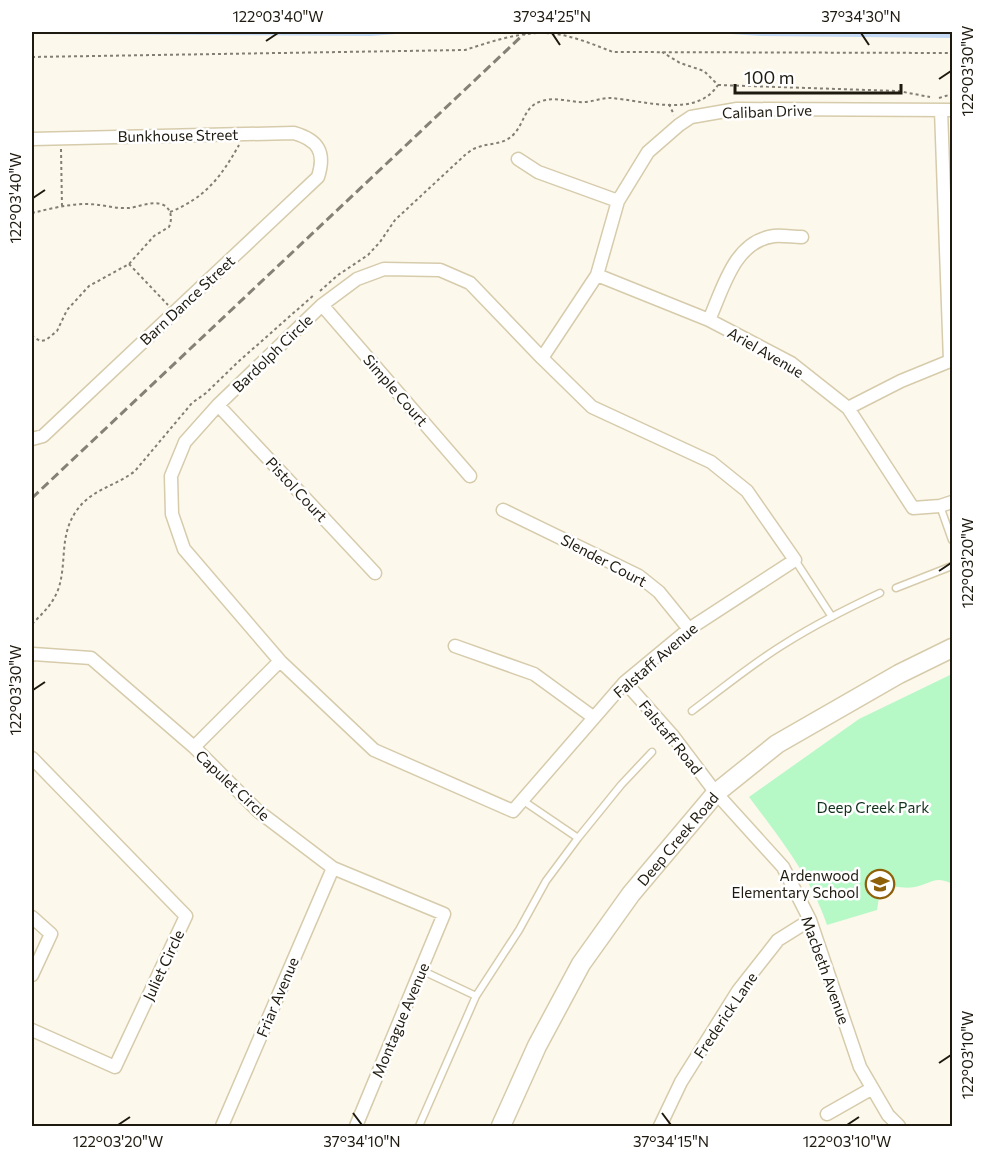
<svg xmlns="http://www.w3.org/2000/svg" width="984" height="1158" viewBox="0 0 984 1158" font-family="Commissioner,sans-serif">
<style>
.green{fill:#b6f9c7}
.water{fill:#c5dbf5}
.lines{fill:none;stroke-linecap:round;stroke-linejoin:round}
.lane-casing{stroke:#d6cbab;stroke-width:9}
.street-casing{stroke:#d6cbab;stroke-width:15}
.secondary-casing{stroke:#d6cbab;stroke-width:21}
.path{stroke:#837e73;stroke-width:2;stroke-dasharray:3 3;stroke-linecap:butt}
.lane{stroke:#fff;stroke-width:6}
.street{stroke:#fff;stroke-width:12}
.secondary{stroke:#fff;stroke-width:18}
.rail{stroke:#868176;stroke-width:3;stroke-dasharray:9 4.5;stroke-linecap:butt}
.ticks{fill:none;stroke:#1f1a0f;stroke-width:2}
.labels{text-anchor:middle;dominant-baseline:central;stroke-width:5;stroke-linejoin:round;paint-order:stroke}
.street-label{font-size:15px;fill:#1f1a0f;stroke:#fff}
.park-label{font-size:15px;fill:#11311b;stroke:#fff}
.poi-label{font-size:15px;fill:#1f1a0f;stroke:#fff;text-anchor:end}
.neatline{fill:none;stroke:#1f1a0f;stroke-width:2}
.ticks-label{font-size:15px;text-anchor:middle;fill:#1f1a0f}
</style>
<rect width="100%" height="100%" fill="#fdf8ec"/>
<path class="green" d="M952,674V884C935,875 931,884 915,887C905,889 891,886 881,885L877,910L827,925C811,877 779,837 749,797L859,719Z"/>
<path class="water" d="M32,32H420L371,36L32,34Z
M701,32H952V38L761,36Z"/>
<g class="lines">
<g class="lane-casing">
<path id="lane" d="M940,506L952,540
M795,560L832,617
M896,588L952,566
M692,711C723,688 753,663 786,643C816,624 848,608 880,593
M522,800L578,838
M421,970L476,996
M419,1126L476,996L519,930L546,881L578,838L621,785L652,752"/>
</g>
<g class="street-casing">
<path id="street" d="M32,139L294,133C318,140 326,152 318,177L43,436L32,439
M518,159L538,172L618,201
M384,269L440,270L470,283L542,358L592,407L711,462L747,491L795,560L689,629L625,682L513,811L374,750L280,661L184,549L172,514L171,476L185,442L218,405L322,305L357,279Z
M597,275L709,320L791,363L848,408L913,508L940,506L952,502
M322,305L470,476
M709,320C723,289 734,241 774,236C782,235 793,237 802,237
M542,358L597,275L618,201L648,152L679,125L691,117L737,109L952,110
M218,405L375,573
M848,408L901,381L950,361L941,110
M503,510L639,576L659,592L689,629
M455,646L534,674L593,717
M32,655L33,654L91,658L194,747L258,811L333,868L444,914L356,1126
M625,682L673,736L716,793L783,867L810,920L860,1067L888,1115L899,1126
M194,747L280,661
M32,758L186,916L115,1067L32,1030
M32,917L51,934L32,975
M827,1114L871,1089
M222,1126L333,868
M660,1126L681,1082L738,991L778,940L810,920"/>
</g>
<g class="secondary-casing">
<g id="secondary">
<path id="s1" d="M501,1126L537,1046L581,964L631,894L716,793L777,744L899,674L952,648"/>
</g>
</g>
<path class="path" d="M32,57L465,50C490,42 519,32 546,33C569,34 592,44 613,52L952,53
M718,85L898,91L930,97
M939,98L952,94
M669,104L674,115
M61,149L62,207
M170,212C205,198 221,177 239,145
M32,213C49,209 68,204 87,204C101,204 115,209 129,208C139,207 151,201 161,204C171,207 173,218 169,227L154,236L129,264L89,286L67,310L57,331L46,340L40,341L32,336
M129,264L168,305
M320,291L338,275L368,255L380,242L395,220L465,155C468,153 472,149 476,148C489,142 503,146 514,134C525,122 524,106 542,101C554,97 567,101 579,102C590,103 600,98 610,98C643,100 696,119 718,85L704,71L680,63L662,52
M32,624C43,613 54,603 59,587C67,560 59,535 77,510C92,489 116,486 135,471L192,403L206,393L238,362L315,294"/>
<use href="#lane" class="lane"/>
<use href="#street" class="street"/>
<use href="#secondary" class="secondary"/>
<path class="rail" d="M32,498L526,32"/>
</g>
<path class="ticks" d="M552,33L560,45M861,33L869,45M266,41L278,33M939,79L951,71M33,198L45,190M939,571L951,563M33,690L45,682M939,1063L951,1055M353,1113L362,1125M662,1113L671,1125M118,1125L130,1117M847,1125L859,1117"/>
<defs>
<g id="school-ring" transform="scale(1.5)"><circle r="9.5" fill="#fff" stroke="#8f600a" stroke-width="1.5"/><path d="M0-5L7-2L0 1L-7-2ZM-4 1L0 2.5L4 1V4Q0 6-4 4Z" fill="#8f600a"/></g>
</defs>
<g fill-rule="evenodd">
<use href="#school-ring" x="880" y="884"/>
</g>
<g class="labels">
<g class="street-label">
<text transform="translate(767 111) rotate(-2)">Caliban Drive</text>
<text transform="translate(178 135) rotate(-1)">Bunkhouse Street</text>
<text transform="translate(187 300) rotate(-43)">Barn Dance Street</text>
<text transform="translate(766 352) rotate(30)">Ariel Avenue</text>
<text transform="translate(272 353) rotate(-44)">Bardolph Circle</text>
<text transform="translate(396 390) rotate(49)">Simple Court</text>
<text transform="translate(297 489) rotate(47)">Pistol Court</text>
<text transform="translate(604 560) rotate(28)">Slender Court</text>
<text transform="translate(655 660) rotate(-41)">Falstaff Avenue</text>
<text transform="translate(671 737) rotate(51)">Falstaff Road</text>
<text transform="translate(233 785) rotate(43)">Capulet Circle</text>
<text stroke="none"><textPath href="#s1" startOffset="339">Deep Creek Road</textPath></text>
<text transform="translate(163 965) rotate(-65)">Juliet Circle</text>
<text transform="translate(826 970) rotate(70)">Macbeth Avenue</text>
<text transform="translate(277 997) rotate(-67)">Friar Avenue</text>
<text transform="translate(725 1015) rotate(-56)">Frederick Lane</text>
<text transform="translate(400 1020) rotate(-67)">Montague Avenue</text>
</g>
<g class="park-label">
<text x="873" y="807">Deep Creek Park</text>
</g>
<g class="poi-label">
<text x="859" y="875">Ardenwood<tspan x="859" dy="17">Elementary School</tspan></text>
</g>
</g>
<rect width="984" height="1158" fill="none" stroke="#ffffff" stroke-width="66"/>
<path d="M735 84v9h166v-9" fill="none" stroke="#1f1a0f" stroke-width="3"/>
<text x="744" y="84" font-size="18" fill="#1f1a0f" stroke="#ffffff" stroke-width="4.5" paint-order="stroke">100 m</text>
<rect x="33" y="33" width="918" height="1092" class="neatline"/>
<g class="ticks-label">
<text x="278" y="22">122°03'40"W</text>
<text x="552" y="22">37°34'25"N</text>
<text x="861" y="22">37°34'30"N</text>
<text transform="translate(968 71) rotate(-90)" y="5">122°03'30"W</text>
<text transform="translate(16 198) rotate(-90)" y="5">122°03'40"W</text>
<text transform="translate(968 563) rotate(-90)" y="5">122°03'20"W</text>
<text transform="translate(16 690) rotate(-90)" y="5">122°03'30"W</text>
<text transform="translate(968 1055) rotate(-90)" y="5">122°03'10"W</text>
<text x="118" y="1147">122°03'20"W</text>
<text x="362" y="1147">37°34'10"N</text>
<text x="671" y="1147">37°34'15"N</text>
<text x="847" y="1147">122°03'10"W</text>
</g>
</svg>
